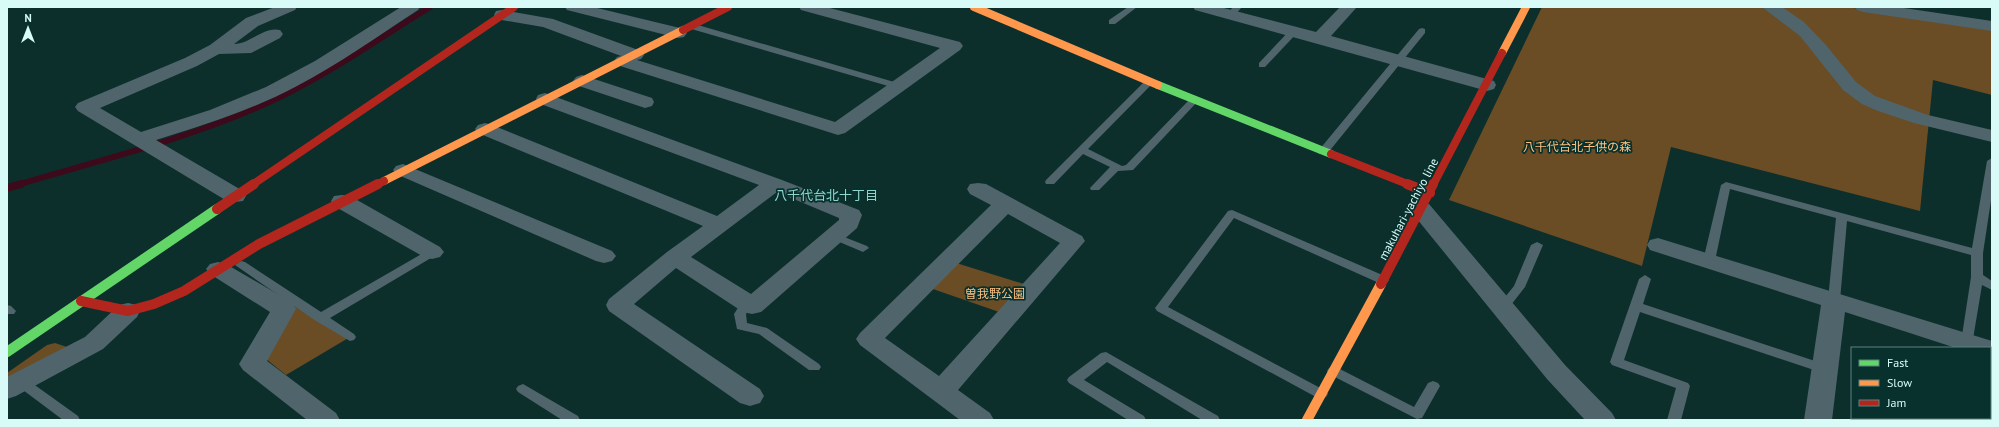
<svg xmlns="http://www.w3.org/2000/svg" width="1999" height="427" viewBox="0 0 1999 427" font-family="'PT Sans','Noto Sans JP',sans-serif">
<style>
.green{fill:#6a4c25}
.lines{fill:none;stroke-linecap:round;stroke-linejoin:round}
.stream-far1{stroke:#3d0a1c;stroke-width:6}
.stream{stroke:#3d0a1c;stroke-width:8}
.lane{fill:#4f656b;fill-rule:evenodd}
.street{fill:#4f656b;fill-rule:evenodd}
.fast-far1{stroke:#63d668;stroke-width:8}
.fast{stroke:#63d668;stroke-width:10}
.slow-far1{stroke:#ff974d;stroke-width:8}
.slow{stroke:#ff974d;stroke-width:10}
.jam-far1{stroke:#b3261e;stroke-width:8}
.jam{stroke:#b3261e;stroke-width:10}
.labels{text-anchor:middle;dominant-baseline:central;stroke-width:3.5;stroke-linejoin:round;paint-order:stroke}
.park-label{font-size:12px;fill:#ffc281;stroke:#08302d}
.street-label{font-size:12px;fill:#d8fbf7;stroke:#08302d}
.neighbourhood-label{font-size:13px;fill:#8ed5cd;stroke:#08302d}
</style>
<rect width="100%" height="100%" fill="#0d2f2c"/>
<path class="green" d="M1542,7H1847L1992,28V95L1933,80L1920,211L1671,147L1642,266L1449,200Z
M953,262L1024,284L1002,313L930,288Z
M297,302L350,337L286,375L266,359Z
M55,343L67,347L7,379V373L47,345Z"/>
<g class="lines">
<path class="stream-far1" d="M17,185C100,160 184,140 263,105C322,79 375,41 430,7"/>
<path class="stream" d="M7,188L21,184"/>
<path class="lane" d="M1128,7H1137L1115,24H1109V20Z
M1233,7H1242L1233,17H1227L1226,15Z
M691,23L901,84L903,86L898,89L895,88L688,28L687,26Z
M1294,28L1297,29V33L1265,67H1259V63L1291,29Z
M1422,28L1425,29V33L1327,154H1319L1318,152L1319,150L1419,29Z
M1149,79L1152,80V84L1088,149L1122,166L1126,165L1191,98L1194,97L1199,100L1133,170L1118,171L1099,190H1091L1090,188L1110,167L1083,154L1054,184H1046L1045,182L1046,180L1146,80Z
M1992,158V194L1983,253V275L1992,281V290L1982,285L1972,345H1962L1961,342L1971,277V255L1847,221L1840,300L1838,303H1830L1828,300L1836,218L1730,189L1715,261L1709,265L1703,261L1721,185L1726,182L1972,248L1987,161Z
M1232,210L1387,277L1389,280L1387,283H1379L1234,218L1168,307L1326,391L1328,394L1326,397L1321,399L1316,397L1157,311L1155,308L1228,211Z
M834,233L867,246L869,248L863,252L830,238L828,236Z
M1537,242L1543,245L1525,287L1507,310H1499L1497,307L1514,286L1531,245Z
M432,248L436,249L438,252L436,255L330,318L354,334L356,337L354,340L350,341L316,321L235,265L241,261L245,262L321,312Z
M1645,275L1651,279L1643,304L1830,366L1832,369L1830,372H1820L1640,312L1624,360L1688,383L1690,386L1681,420H1667L1676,388L1612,365L1610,362L1639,279Z
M747,299L751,300L753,303L746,314L747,323L767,328L819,364L821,367L819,370H809L759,334L737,329L734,314L743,300Z
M7,305L11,306L16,311L14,314H7Z
M1106,352L1218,416L1220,420H1202L1107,362L1084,380L1144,416L1146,420H1128L1069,383L1067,380L1069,377L1101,353Z
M1334,366L1414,407L1428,383L1433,381L1438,383L1440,386L1422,418L1417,419L1329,374L1327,371L1329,368Z
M20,376L25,378L78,416L80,420H63L15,384L13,381L15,378Z
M523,384L578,416L580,420H562L518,392L516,389L518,386Z"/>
<path class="street" d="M275,7H297L295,10L258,26L234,44C251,44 263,26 280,30L283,34L280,38L251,53L219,54L197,66L100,108L141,132L210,110L266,87L315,61L401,7H420L418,10C378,36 339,64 297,86C252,110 204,125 156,140L243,191L246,196L243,201L235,202L227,201L78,111L75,107L78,103L185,58L210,45L246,18Z
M565,7H593L684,29L687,33L684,37L678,38L567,10Z
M799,7H826L960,42L963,46L960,50L845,133L838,135L617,65L614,61L617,57L621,56L543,27L496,19L494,15L496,11L502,10L553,19L641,51L644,55L641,59L637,60L835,122L940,48L801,10Z
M1193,7H1220L1316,32L1340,7H1357L1331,36L1494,81L1496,85L1494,89L1487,91L1480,89L1195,10Z
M1762,7H1782L1804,22L1826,45L1856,82L1875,96L1928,115L1992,130V142L1914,123L1878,111L1862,104L1843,90L1800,36Z
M1855,7H1897L1992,21V31L1863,12L1857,10Z
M582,75L652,98L654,102L652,106L645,108L576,85L573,81L576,77Z
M545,93L782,180L859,210L862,215L857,228L761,312L752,314L743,312L676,268L634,304L760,389L764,396L760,403L750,406L740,403L609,311L606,305L609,299L667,252L703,226L478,133L475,129L478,125L485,123L492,125L717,216L759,185L538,103L536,99L538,95ZM777,192L839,218V220L751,294L691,257Z
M403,164L612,251L616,256L612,261L604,263L596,261L396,174L393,170L396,166Z
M978,183L986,184L1082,236L1085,241L958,390L990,413L994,420H960L860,345L856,339L860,333L991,205L970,194L967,189L970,184ZM1008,214L1060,243L939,376L885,338Z
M342,195L350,196L440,247L444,252L440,257L432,259L424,257L334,206L331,201L334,196Z
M1421,202L1429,204L1565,365L1612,413L1616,420H1585L1547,379L1413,214L1410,209L1413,204Z
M1658,238L1992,341V355H1990V348H1956L1845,312L1832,420H1804L1821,305L1650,250L1647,245L1650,240Z
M218,262L226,264L293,303L296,309L267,361L336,413L340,420H307L243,370L239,364L270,312L210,274L206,269L210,264Z
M128,303L137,305L140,311L137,317L103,349L16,396L7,399V377L85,337L119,305Z
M1990,417L1991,420H1963V418H1990Z"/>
<path class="fast-far1" d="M1158,85L1331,154"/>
<path class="fast" d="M7,352L217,209"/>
<path class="slow-far1" d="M974,7L1158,85
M1502,53L1526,7
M384,181L683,30"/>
<path class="slow" d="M1307,420L1381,284"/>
<path class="jam-far1" d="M683,30L728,7
M1331,154L1410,185
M252,185L514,7
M376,185L384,181
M1433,185L1502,53"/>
<path class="jam" d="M1407,184L1430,193
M217,209L254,184
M1381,284L1433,184
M81,301L128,311L154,304L184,291L259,244L378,184"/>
</g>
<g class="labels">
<g class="park-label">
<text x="1577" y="146">八千代台北子供の森</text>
<text x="995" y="293">曽我野公園</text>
</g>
<g class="street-label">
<text transform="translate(1408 209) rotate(-62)">makuhari-yachiyo line</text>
</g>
<g class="neighbourhood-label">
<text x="826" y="195">八千代台北十丁目</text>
</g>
</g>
<rect width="1999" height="427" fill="none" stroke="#d8fbf7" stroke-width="16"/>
<rect x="1851" y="347" width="140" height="72" fill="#08302d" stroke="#5b817e"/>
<rect x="1859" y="360" width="20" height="6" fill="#63d668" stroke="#5b817e"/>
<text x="1887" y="367" font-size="12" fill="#d8fbf7">Fast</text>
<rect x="1859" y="380" width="20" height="6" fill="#ff974d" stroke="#5b817e"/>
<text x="1887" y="387" font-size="12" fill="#d8fbf7">Slow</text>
<rect x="1859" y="400" width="20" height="6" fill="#b3261e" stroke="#5b817e"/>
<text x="1887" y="407" font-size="12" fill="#d8fbf7">Jam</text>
<g transform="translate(28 28)" stroke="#08302d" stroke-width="3" paint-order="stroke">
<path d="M0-3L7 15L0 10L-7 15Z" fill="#d8fbf7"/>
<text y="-6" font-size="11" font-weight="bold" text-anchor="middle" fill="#d8fbf7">N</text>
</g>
</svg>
